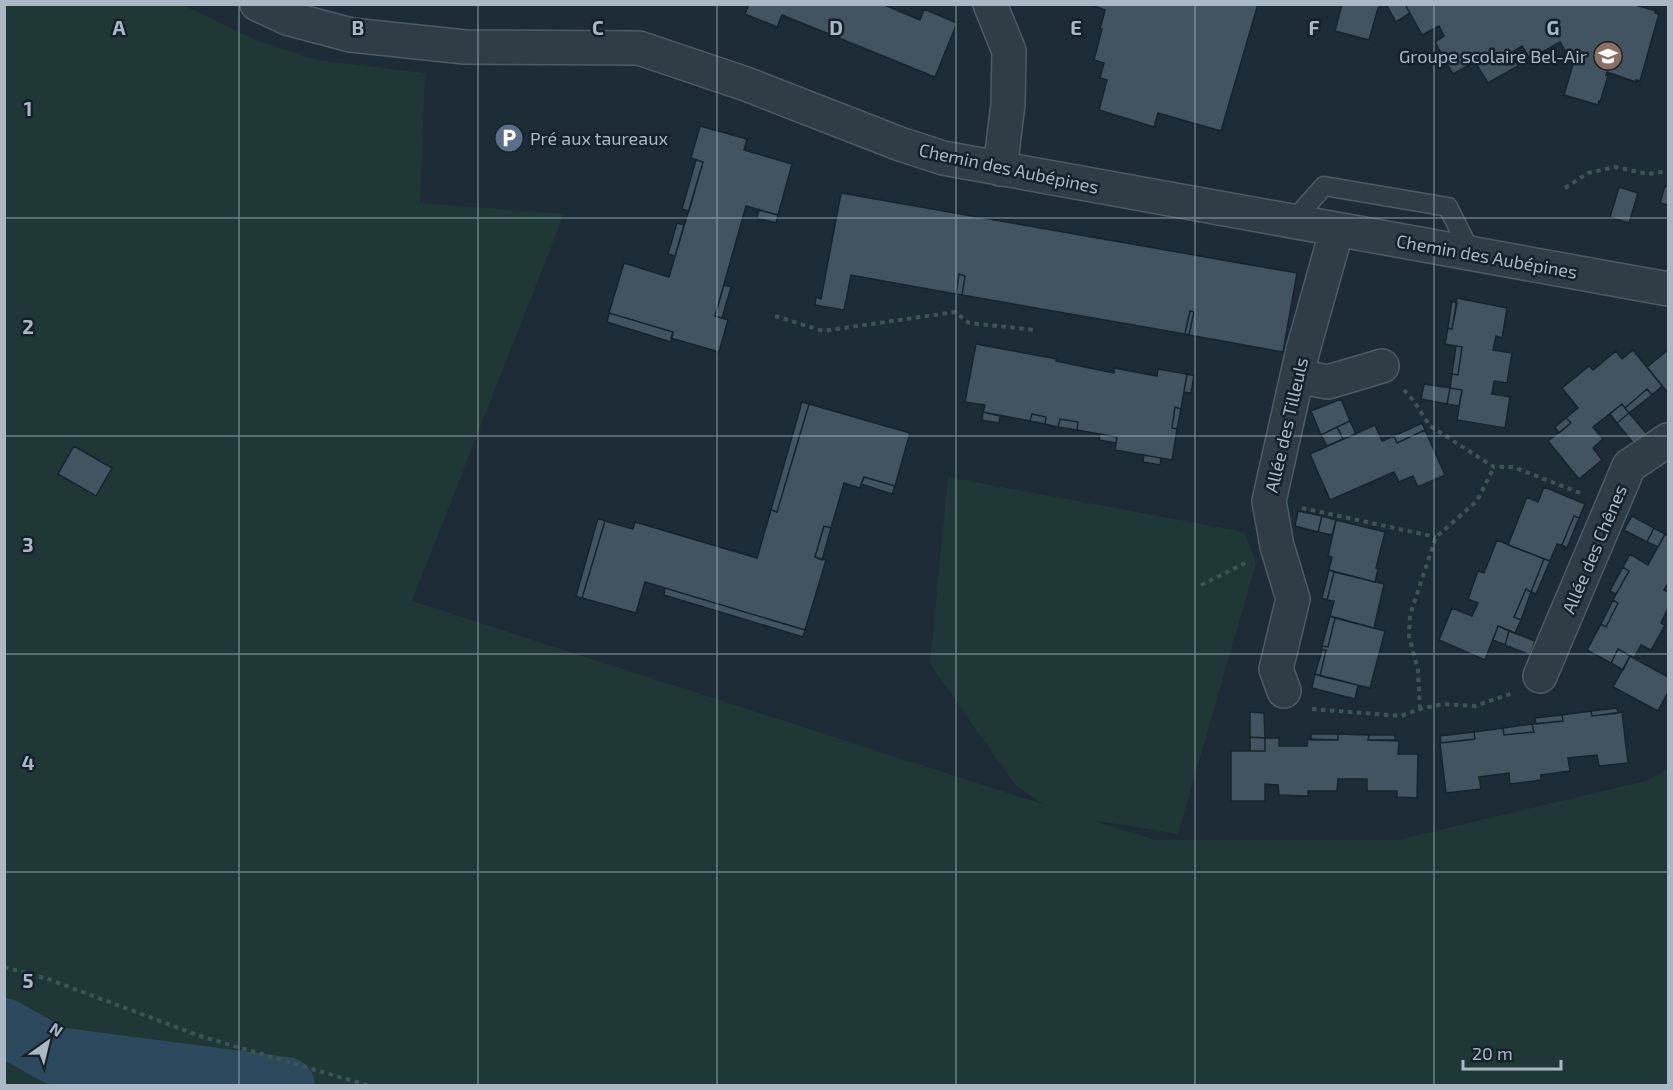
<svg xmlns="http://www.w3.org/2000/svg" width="1673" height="1090" viewBox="0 0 1673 1090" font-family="'Exo 2',sans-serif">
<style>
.green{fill:#1f3836}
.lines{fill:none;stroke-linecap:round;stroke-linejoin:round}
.river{stroke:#2d495d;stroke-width:58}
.building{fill:#425461;stroke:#18242d;stroke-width:1.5}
.lane-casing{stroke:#4e5b65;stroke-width:21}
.street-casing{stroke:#4e5b65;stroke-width:36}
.path{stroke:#3c5453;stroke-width:4;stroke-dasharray:4.5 4.5;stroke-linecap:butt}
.lane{stroke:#303d47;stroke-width:18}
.street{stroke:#303d47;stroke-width:33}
.grid{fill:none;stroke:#aab8c5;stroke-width:1.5;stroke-opacity:0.55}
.labels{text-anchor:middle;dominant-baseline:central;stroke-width:5;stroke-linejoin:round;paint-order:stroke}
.poi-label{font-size:18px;fill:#aab8c5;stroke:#16222b;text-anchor:end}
.street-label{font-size:18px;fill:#aab8c5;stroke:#16222b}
.grid-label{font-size:20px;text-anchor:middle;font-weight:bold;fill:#aab8c5;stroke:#16222b;stroke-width:5;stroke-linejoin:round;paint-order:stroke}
</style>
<rect width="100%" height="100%" fill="#1d2c36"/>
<path class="green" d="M5,5H183L256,40L317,60L425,73L420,203L564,214L412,601L1045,805L1016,786L930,664L948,477L1245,532L1256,564L1178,834L1092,820L1155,840H1397L1645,781L1668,769V1085L5,1086Z"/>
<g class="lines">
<path class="river" d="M4,1027L56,1056L286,1086"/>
</g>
<path class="building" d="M749,4H882L920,20L924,9L957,23L935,77L782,15L777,27L745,14Z
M1089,4H1258L1221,131L1158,113L1154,127L1099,110L1107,80L1100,78L1104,63L1094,60L1102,29H1100L1105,10Z
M1342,4H1384L1378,8L1369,40L1335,31Z
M1386,4H1405L1410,13L1396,22Z
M1405,4H1632L1656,11L1655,13L1659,14L1640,81L1636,80V82L1607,72L1606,75L1608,76L1600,102L1599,101L1598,105L1564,95L1573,64L1560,42L1530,59L1522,46L1511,53L1518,66L1488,83L1475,62L1453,74L1435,42L1444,36L1439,26L1422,35Z
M700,126L747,139L744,150L792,164L778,215L746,206L715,316L728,320L719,352L671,338L673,332L609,313L624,263L669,277L703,162L691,158Z
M696,160L703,162L689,211L682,209Z
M1665,186L1668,187V205L1660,203Z
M1619,187L1638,193L1629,223L1610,217Z
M841,193L1297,273L1283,352L1189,335L1194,312L1190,311L1185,334L962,295L965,276L959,274L956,294L851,275L844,310L815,305L816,297L821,299Z
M759,210L778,215L776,223L757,218Z
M677,223L684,225L675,256L668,254Z
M959,274L965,276L962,295L956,294Z
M724,285L731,287L722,318L715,316Z
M1457,298L1507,308L1502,338L1496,336L1493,350L1512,353L1507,383L1494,381L1492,394L1510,397L1505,428L1457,420L1462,390L1450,388L1452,374L1458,375L1462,347L1445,344L1448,328L1452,329Z
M1452,301L1457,303L1452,329L1448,328Z
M1190,311L1194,312L1189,335L1185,334Z
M609,313L673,332L671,342L607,322Z
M976,344L1057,359L1056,361L1114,373V368L1157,376L1158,369L1187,374L1181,409L1175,407L1172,428L1177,429L1172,460L1115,450L1117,437L1077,430L1078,422L1060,419L1058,427L1045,424L1046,417L1032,414L1030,421L983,412L985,405L965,402Z
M1456,346L1462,347L1458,375L1452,374Z
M1633,350L1662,386L1652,395L1647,389L1625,408L1622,404L1593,427L1603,439L1593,448L1602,460L1579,479L1548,441L1571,423L1566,418L1578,408L1562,388L1589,366L1593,370L1616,351L1622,359Z
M1668,350V393L1647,367Z
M1187,374L1194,376L1191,393L1184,392Z
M1424,384L1450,388L1447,404L1421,399Z
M1450,388L1462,390L1459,406L1447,404Z
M1647,389L1652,395L1629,413L1625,408Z
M1341,399L1350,421L1321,435L1311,411Z
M802,402L809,404L777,512L771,510Z
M809,404L910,433L895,486L864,477L860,488L844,483L831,528L824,526L815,557L826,560L805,630L645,582L636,613L582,598L605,521L633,529L635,522L757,558L771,510L777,512Z
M1622,404L1629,413L1617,423L1610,414Z
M1175,407L1181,409L1177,429L1172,428Z
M983,412L1000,416L999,423L982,420Z
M1629,413L1647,434L1634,444L1617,423Z
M1032,414L1046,417L1045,424L1030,421Z
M1566,418L1571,423L1559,433L1555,427Z
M1060,419L1078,422L1077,430L1058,427Z
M1350,421L1356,434L1343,439L1337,427Z
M1422,423L1425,430L1397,443L1394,436Z
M1375,425L1382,441L1394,436L1397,443L1425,430L1445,475L1418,487L1413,476L1399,482L1394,472L1330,500L1310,454Z
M1337,427L1343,439L1327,446L1321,435Z
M1100,434L1117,437L1116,443L1099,440Z
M74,446L112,468L96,496L58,474Z
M1144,455L1161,458L1160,465L1143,462Z
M864,477L895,486L892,494L861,484Z
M1544,487L1585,504L1579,518L1574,516L1562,545L1557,544L1550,561L1508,545L1527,497L1538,502Z
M1298,511L1322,516L1318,532L1295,526Z
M1322,516L1336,520L1332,535L1318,532Z
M1574,516L1579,518L1567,548L1562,545Z
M1632,516L1654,528L1647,542L1624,530Z
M598,518L605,521L582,598L576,596Z
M1336,520L1385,532L1376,568L1378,569L1375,582L1329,570L1332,557L1328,556Z
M824,526L831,528L822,560L815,557Z
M1654,528L1665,534L1658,547L1647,542Z
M1665,534L1668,536V583L1664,590L1668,592V608L1661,623L1665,625L1651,650L1641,645L1634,658L1618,649L1611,663L1587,650L1601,624L1606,627L1618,603L1613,600L1629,571L1623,567L1630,554L1648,565Z
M1497,540L1544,559L1531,592L1526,589L1514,617L1521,620L1515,633L1498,626L1485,660L1439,640L1452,608L1472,616L1478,603L1468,599L1478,571L1484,573Z
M1544,559L1550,561L1536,594L1531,592Z
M1623,567L1629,571L1616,594L1610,591Z
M1329,570L1334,572L1327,600L1322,598Z
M1334,572L1384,584L1374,628L1330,616L1334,601L1327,600Z
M665,588L805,630L803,637L664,595Z
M1526,589L1531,592L1521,620L1514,617Z
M1613,600L1618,603L1606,627L1601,624Z
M1330,616L1335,618L1328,647L1322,646Z
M1335,618L1385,631L1370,688L1320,676L1326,650H1322V646L1328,647Z
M1498,626L1509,631L1505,645L1493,640Z
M1509,631L1535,641L1530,655L1505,645Z
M1618,649L1630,656L1623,670L1611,663Z
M1322,650H1326L1320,676L1315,674Z
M1630,656L1668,677V692L1658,711L1613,687Z
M1315,674L1358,685L1355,699L1312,688Z
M1617,708L1618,713L1592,716L1591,711Z
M1591,711L1592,716L1622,712L1628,763L1599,766L1597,755L1568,758L1570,771L1541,775V780L1510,784L1509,773L1479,777L1481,789L1446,793L1440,743L1475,739L1474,732L1503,728L1504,735L1534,732L1532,724L1563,721L1562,715Z
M1250,712L1264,713L1265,738L1250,737Z
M1562,715L1563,721L1536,724L1535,718Z
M1532,724L1534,732L1504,735L1503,728Z
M1474,732L1475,739L1441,743L1440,736Z
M1311,734H1338V740H1311Z
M1338,734L1369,735L1368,740L1399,741L1398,754H1418L1417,798L1397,797V791H1367V779H1338L1337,791H1308V796L1279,795L1278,785L1265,784V801H1231V751H1265V738H1279V746H1307L1308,739L1338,740Z
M1369,735H1395V740H1368Z
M1250,737L1265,738V751H1250Z"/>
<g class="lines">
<g class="lane-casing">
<path id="lane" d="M1293,221L1324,186L1448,207L1471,253"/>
</g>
<g class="street-casing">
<path id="street" d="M257,4L287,18L351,35L465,47L639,48L746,84L900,144L943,158L1668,289
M990,4L1009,51L1008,104L1000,169
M1297,376L1328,382L1382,366
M1540,676L1629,466L1668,440
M1284,691L1276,669L1293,599L1277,546L1269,501L1303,350L1337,229"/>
</g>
<path class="path" d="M1565,188L1588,173L1615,167L1648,174L1668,171
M775,316L823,331L955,312L969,323L1036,330
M1404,390L1413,400L1430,426L1494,467H1513L1583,494
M1302,508L1436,537
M1201,585L1247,562
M1312,709L1401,716L1420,709L1443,704L1475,706L1513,693
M1420,709L1418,670L1409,636L1410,615L1436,537L1477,501L1494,467
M4,967L48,979L200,1036L370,1086"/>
<use href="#lane" class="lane"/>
<use href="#street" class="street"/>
</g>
<path class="grid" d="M239,4V1086M478,4V1086M717,4V1086M956,4V1086M1195,4V1086M1434,4V1086M4,218H1668M4,436H1668M4,654H1668M4,872H1668"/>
<defs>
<g id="school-disc" transform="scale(1.5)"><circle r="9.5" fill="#8d6e63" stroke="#16222b"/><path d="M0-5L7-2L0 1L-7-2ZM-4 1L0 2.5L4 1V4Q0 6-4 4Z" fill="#fff"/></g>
<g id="parking-disc" transform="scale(1.5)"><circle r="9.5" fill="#5c6f8a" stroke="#16222b"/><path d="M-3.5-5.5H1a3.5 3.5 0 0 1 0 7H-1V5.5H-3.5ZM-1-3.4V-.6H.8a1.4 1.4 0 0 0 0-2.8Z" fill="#fff"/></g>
</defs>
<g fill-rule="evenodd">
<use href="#school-disc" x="1608" y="56"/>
<use href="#parking-disc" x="509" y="138"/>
</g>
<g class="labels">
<g class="poi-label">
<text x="1587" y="56">Groupe scolaire Bel-Air</text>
<text x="530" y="138" text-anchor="start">Pré aux taureaux</text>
</g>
<g class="street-label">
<text transform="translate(1009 168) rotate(12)">Chemin des Aubépines</text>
<text transform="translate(1487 256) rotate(10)">Chemin des Aubépines</text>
<text transform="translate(1286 425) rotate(-77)">Allée des Tilleuls</text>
<text transform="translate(1594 549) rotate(-67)">Allée des Chênes</text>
</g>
</g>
<g class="grid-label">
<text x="119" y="35">A</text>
<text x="358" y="35">B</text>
<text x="598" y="35">C</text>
<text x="836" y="35">D</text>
<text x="1076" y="35">E</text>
<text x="1314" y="35">F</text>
<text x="1553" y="35">G</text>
<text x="28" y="116">1</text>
<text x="28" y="334">2</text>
<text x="28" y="552">3</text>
<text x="28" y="770">4</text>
<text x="28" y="988">5</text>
</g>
<rect width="1673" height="1090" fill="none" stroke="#aab8c5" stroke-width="12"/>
<g transform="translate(48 1042) rotate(34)" stroke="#16222b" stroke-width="4.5" paint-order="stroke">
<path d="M0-4.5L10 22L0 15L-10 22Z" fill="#aab8c5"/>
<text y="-9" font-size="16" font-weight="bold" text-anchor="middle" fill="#aab8c5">N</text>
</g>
<path d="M1463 1060v9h98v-9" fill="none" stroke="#aab8c5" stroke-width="3"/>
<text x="1472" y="1060" font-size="18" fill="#aab8c5" stroke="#16222b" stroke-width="4.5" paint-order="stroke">20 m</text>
</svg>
